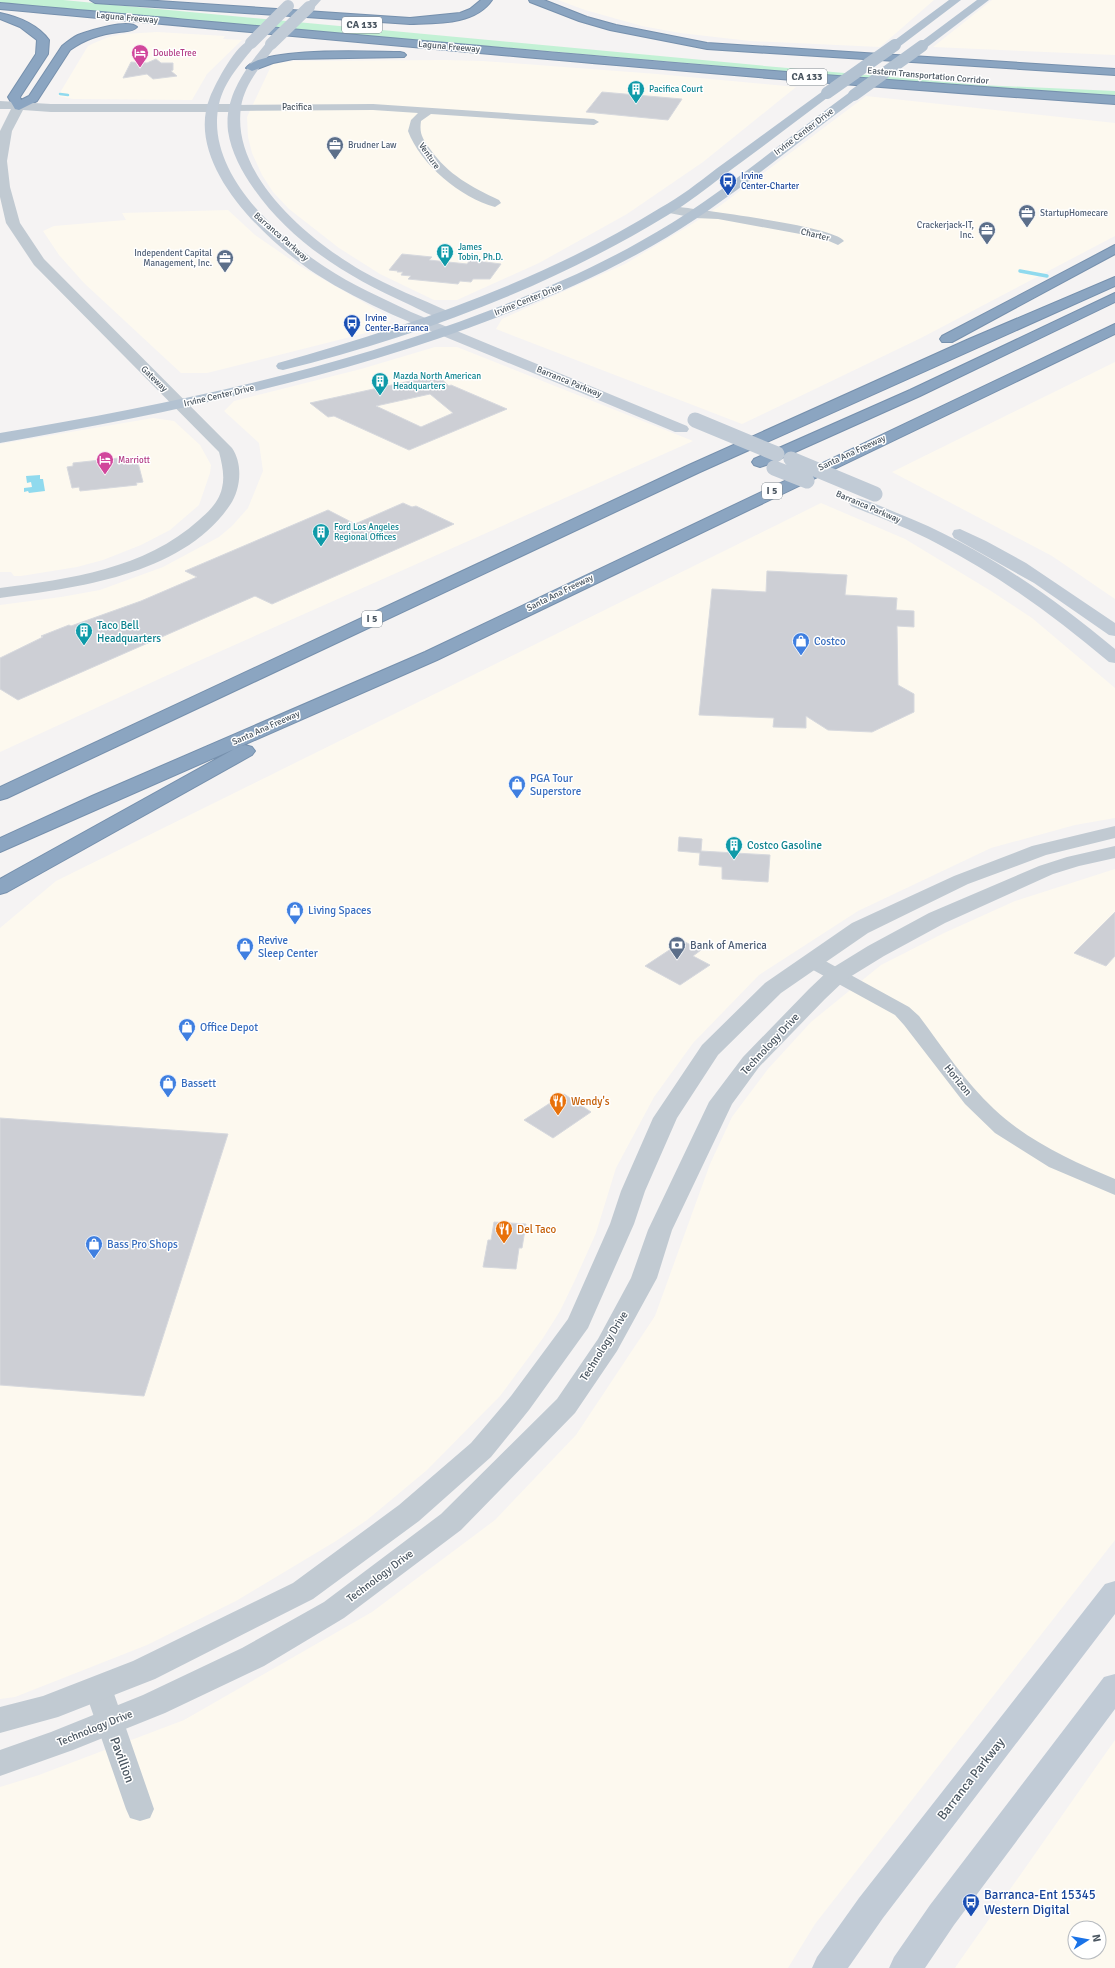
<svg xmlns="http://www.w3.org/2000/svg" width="1115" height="1968" viewBox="0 0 1115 1968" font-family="Signika,sans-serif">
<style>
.commercial{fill:#fdf9ef;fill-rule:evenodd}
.green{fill:#c3f1d5}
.water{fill:#90daee}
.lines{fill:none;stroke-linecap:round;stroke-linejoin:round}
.stream-far1{stroke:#90daee;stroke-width:2.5}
.stream{stroke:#90daee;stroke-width:3.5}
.building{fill:#cdcfd5;stroke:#d7d9de;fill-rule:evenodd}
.motorway-casing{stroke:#7690ad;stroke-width:2}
.minor{fill:#c1cad2;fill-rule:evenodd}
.tertiary{fill:#c1cad2;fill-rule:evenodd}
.secondary{fill:#c1cbd6;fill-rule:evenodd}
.primary{fill:#b3c2d1;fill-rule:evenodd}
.motorway{fill:#8ba5c1;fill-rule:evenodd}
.secondary-bridge-far1{stroke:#c1cbd6;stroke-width:12}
.secondary-bridge{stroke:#c1cbd6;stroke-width:15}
.primary-bridge{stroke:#b3c2d1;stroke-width:12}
.labels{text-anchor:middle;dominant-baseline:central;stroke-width:3;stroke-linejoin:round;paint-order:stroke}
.far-street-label{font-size:9px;fill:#4a5661;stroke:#fff}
.far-hotel-label{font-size:9px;fill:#b23c85;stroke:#fff;text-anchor:start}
.far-culture-label{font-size:9px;fill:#0d838f;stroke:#fff;text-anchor:start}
.far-service-label{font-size:9px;fill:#4e5e75;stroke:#fff;text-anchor:start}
.far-transit-label{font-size:9px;fill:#164399;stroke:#fff;text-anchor:start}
.shield{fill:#fff;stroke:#808990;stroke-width:1}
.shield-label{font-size:10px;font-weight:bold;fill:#4a5661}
.culture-label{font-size:11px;fill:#0d838f;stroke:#fff;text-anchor:start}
.shop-label{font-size:11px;fill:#366cbe;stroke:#fff;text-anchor:start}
.service-label{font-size:11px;fill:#4e5e75;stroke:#fff;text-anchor:start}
.street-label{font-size:11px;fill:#4a5661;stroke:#fff}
.food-label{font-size:11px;fill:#c56008;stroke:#fff;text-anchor:start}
.near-street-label{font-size:13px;fill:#4a5661;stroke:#fff}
.near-transit-label{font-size:13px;fill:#164399;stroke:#fff;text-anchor:start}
</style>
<rect width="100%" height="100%" fill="#f5f3f3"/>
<path class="commercial" d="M558,0H934L880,47L750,41L680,33L642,26L585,10Z
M992,0H1115V55L933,47Z
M157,32L225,36L223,39L242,40L207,74L192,100L73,99L58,96L88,46L94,43L109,37L124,34Z
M445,60L483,61L657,74L796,87L703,162L627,214L539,263L457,300H434L380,274L339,248L289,209L273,192L262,175L252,153L248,137L247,117L272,64L294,61Z
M866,96L1115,123V236L921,338L742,424L496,329L502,319L625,264L692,224L721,205Z
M228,210L255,235L300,266L391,318L386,328L207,373H181L84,283L59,255L43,231L54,226L126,220L122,213Z
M435,347H457L693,441L194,663L0,752V605L61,597L100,590L163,567L219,537L232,526L248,508L263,471L259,443L224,411L234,401L361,369Z
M1115,362V599L1052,556L892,472Z
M153,418L174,421L200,445L211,465L210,473L199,505L170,530L141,545L103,560L77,567L21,576H14L11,572H0V444Z
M821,503L905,539L991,591L1032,618L1115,688V818L1075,825L991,848L858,911L759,975L693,1043L654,1097L616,1168L596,1233L575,1280L560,1311L543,1338L500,1396L427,1470L367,1520L336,1541L236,1601L147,1645L15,1697L0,1699V928L56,881Z
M1115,869V1540L815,1924L788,1968H0V1787L39,1775L184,1720L372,1612L495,1520L576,1435L655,1316L710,1164L732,1117L768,1069L811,1022L881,965L944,933L1015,901Z
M1115,1740V1968H955L959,1962ZM1075,1928H1099V1952H1075Z"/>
<path class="green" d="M0,0H63L776,67L981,85L1115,91V96L811,74L0,4Z"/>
<path class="water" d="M40,475V479H43L45,491L29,493L28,491L24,492V488L32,487L31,482L27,483L26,476Z"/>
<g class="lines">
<path class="stream-far1" d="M60,94L68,95"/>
<path class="stream" d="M1020,271L1047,276"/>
</g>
<path class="building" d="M156,59L161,63H173V70L171,71L177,76L153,79L147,74L123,78L131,62L147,63Z
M602,92L682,99L668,120L586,112Z
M402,254L432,257L429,260L467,264L470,260L501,264L490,279H473L471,282L460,281L458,284L408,279L411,276L401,275L403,272H397L398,271L389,270Z
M437,375L449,386L451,385L507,409L409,450L334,416L328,417L310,403ZM430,394L453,413L421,427L376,406Z
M128,457L129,460L137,459L143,482L136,483L137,485L80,491L79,487L72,488L67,467L73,466V463Z
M403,503L412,507L416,506L454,524L272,604L255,596L18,700L0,689V658L43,637L41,636L69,625L71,626L141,601L197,577L185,571L328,510L355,524Z
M767,571L847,575L845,595L897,598L896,610L914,611V627L897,626L898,685L914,694V712L872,732L828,730L806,716V728L773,727L774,718L699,715L712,589L766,592Z
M679,837L702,839L701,851L770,855L768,882L722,879V867L699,865L700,853L678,851Z
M1115,912V956L1106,966L1074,953Z
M683,941L701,950L693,956L710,965L680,985L645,966Z
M564,1094L591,1112L553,1138L524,1120Z
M0,1118L228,1134L144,1396L0,1385Z
M494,1222L526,1224L522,1248H519L516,1269L483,1267L488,1240H491Z"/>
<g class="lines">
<g class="motorway-casing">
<path id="motorway" d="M90,0H143L410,18L460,13L470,9L481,0H492C475,25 437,23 410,24L95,3Z
M529,0H544L587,17L616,25L707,43L1115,69V75L707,49L610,30L579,21L530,2Z
M0,3C371,36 743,72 1115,96V104C743,79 371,43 0,9Z
M0,13C19,17 37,24 49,40L48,54L20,97L21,100L29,96L62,46C67,42 72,38 78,35C88,31 129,18 137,27C133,32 125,31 119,32C101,34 85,39 70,50L37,101L19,110L15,109L8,97L36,54L37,40L20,27L0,19Z
M400,52L404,53L406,55L404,57L293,59L273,63L252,71L246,68C262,46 372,52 400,52Z
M1115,245V254L952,342H942L940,339L942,336Z
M1115,277V286L700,472L7,798L0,800V787L689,465L969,339Z
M1115,293V302L920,396L766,465L760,467L754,465L752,462L754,459L910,390Z
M1115,324V334L437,660L0,852V838L92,796L425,652Z
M245,745L252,747L255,751L252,755L7,892L0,894V879L14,871L238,747Z"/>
</g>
<path class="minor" d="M373,104L594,119L599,122L594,125L431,114L421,121C419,134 423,139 430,149C448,175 472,187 499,200L501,203L495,207C461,198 420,164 408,131L411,120L418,113L373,110L235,111L230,108L235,105Z
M668,205C694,210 833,225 844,241L838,245L822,238L718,219L695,218L664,212L662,209Z
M811,955L818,957L909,1007L919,1016C943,1048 965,1082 994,1109C1028,1141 1072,1161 1115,1179V1195L1049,1167L995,1133L965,1104L904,1025L895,1015L804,965L801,961L804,957Z
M98,1677L108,1680L112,1688L154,1809L150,1818L140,1821L130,1818L126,1809L84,1688L88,1680Z"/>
<path class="tertiary" d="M0,101L51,104H235L241,108L235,112H51L23,110L12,131L7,161L10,187L20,223L44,259L232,448C243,464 241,489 230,505C183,575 76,588 0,598V588C69,579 145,569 199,520C209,511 219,502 222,488C225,476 222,464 219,452L34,265L6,223L0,197V131L11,109H0Z
M1115,826V838L1046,855L968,884L868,933L781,993L718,1055L677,1118L645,1191L634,1224L588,1328L529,1410L491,1457L419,1521L313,1599L155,1679L58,1717L0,1733V1707L43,1696L133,1661L293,1583L399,1505L471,1443L511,1396L568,1319L610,1224L621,1191L653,1118L702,1045L765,983L852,923L954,876L1032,846Z
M1115,846V858L1079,866L1053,874L945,923L884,956L845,980L825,999L759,1067L732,1104L672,1230L657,1278L617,1351L575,1413L461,1530L344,1618L264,1666L165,1713L73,1750L0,1776V1750L51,1732L143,1695L242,1648L324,1602L441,1514L557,1399L598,1339L631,1278L648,1230L709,1102L743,1057L809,989L829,970L868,946L929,913L1039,866L1067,857Z"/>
<path class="secondary" d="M310,0H321L313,9H305L304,7Z
M251,40L257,43C242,63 225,79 219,104C204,171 276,235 325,267C352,285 382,298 411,312L687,426L689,429L687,432H675C608,404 540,376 472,348C419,326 364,305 316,274C266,241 183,164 210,97C216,83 236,43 251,40Z
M271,41L277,44C263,64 245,82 241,107C231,176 309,240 362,271C390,287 421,299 450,312L452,315L450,318C437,321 420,309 408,304C348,277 292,243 254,189C242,172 231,152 228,131C224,96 246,68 267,42Z
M857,498C871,501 884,508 897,513C977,544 1049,594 1115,649V663L1109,662C1055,617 1000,576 938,544C910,529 881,518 851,506L849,503L851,500Z
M960,529L986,541L1026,563L1115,623V636L1109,635L1034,583L954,538L952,534L954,530Z
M1115,1581V1614L883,1918L848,1968H812L817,1957L859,1898L1105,1584Z
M1115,1674V1709L954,1925L925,1968H889L894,1957L930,1905L1104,1677Z"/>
<path class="primary" d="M949,0H961L899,47H891L889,45L891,43Z
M977,0H989L926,48H918L916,46L918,44Z
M827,89L833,93L831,95C795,122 760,149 724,175C706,189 688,203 668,215C550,287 417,337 283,370L278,369L276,366L278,363C410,326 543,281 660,208C680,197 698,183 716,169C752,143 787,117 823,91Z
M854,91L860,95L858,98C790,147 726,204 652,246C603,274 550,297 498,317C337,379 169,413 0,443V433C166,405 331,371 488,311C540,291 592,269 641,241C716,200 781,142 850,92Z"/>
<use href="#motorway" class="motorway"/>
<path class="secondary-bridge-far1" d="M251,43L288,6
M271,44L309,7"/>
<path class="secondary-bridge" d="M695,420L777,454
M791,459L875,494
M774,468L807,481"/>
<path class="primary-bridge" d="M827,93L895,45
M854,95L922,46"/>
</g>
<defs>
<g id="hotel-pin" transform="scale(0.9)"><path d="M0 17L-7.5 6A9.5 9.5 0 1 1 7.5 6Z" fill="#d1479c" stroke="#fff"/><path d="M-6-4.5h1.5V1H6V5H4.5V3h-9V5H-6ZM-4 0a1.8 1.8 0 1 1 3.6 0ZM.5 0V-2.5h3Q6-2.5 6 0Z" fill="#fff"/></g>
<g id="building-pin" transform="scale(0.9)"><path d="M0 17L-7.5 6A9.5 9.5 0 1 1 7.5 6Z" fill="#0f9aa8" stroke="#fff"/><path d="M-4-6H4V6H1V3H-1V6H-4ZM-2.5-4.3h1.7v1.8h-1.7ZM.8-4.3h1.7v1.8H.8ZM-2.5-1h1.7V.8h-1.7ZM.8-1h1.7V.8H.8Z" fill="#fff"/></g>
<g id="office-pin" transform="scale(0.9)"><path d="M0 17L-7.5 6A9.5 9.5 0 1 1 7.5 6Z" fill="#5c6f8a" stroke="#fff"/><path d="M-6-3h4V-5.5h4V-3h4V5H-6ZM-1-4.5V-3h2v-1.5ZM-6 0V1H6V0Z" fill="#fff"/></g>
<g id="bus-pin" transform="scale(0.9)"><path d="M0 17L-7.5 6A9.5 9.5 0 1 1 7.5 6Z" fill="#1a4fb4" stroke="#fff"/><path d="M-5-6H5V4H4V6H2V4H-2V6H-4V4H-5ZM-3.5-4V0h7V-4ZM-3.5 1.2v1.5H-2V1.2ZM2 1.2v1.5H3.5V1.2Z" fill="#fff"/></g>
<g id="shop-pin" transform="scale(0.9)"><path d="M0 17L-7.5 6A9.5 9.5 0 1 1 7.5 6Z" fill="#3f7fe0" stroke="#fff"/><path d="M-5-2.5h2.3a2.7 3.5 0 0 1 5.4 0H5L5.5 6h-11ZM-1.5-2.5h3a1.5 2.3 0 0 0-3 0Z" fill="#fff"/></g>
<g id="bank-pin" transform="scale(0.9)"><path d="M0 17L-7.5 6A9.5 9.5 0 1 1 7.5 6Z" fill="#5c6f8a" stroke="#fff"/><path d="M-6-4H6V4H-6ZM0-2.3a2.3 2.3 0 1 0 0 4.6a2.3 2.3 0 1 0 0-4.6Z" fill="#fff"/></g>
<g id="restaurant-pin" transform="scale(0.9)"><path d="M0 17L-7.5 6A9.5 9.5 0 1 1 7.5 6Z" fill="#e8710a" stroke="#fff"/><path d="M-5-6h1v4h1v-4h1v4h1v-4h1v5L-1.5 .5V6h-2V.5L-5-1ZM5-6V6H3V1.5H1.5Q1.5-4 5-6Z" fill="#fff"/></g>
</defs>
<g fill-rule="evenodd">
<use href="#hotel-pin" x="140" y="53"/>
<use href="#building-pin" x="636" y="89"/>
<use href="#office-pin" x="335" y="145"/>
<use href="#bus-pin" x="728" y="181"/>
<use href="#office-pin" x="1027" y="213"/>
<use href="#office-pin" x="987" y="230"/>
<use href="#building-pin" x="445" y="252"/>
<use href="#office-pin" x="225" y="258"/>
<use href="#bus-pin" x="352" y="323"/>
<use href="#building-pin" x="380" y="381"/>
<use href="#hotel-pin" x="105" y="460"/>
<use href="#building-pin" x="321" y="532"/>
<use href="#building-pin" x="84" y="631"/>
<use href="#shop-pin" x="801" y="641"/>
<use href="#shop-pin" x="517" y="784"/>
<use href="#building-pin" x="734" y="845"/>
<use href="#shop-pin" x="295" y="910"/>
<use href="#bank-pin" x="677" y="945"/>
<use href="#shop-pin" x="245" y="946"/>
<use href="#shop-pin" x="187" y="1027"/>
<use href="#shop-pin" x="168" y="1083"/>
<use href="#restaurant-pin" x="558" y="1101"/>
<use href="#restaurant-pin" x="504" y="1229"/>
<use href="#shop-pin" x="94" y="1244"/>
<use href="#bus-pin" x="971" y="1902"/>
</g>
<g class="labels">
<g class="far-street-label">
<text transform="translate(127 18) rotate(5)">Laguna Freeway</text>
<text transform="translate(449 47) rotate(5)">Laguna Freeway</text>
<text transform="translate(928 76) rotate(5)">Eastern Transportation Corridor</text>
<text x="297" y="107">Pacifica</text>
<text transform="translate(804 132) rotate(-37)">Irvine Center Drive</text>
<text transform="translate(429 156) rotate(55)">Venture</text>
<text transform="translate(815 235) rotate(14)">Charter</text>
<text transform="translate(281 237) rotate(41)">Barranca Parkway</text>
<text transform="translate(528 300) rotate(-22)">Irvine Center Drive</text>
<text transform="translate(154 379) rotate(44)">Gateway</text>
<text transform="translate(569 382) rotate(22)">Barranca Parkway</text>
<text transform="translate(219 396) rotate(-13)">Irvine Center Drive</text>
<text transform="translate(852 453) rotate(-25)">Santa Ana Freeway</text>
<text transform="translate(868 507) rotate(23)">Barranca Parkway</text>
<text transform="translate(560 593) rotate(-26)">Santa Ana Freeway</text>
<text transform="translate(266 728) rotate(-24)">Santa Ana Freeway</text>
</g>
<g class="far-hotel-label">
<text x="153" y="53">DoubleTree</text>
<text x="118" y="460">Marriott</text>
</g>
<g class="far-culture-label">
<text x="649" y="89">Pacifica Court</text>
<text x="458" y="247">James<tspan x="458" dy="10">Tobin, Ph.D.</tspan></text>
<text x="393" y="376">Mazda North American<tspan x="393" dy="10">Headquarters</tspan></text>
<text x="334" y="527">Ford Los Angeles<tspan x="334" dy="10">Regional Offices</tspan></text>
</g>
<g class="far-service-label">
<text x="348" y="145">Brudner Law</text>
<text x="1040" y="213">StartupHomecare</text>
<text x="974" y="225" text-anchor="end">Crackerjack-IT,<tspan x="974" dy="10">Inc.</tspan></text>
<text x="212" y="253" text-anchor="end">Independent Capital<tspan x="212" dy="10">Management, Inc.</tspan></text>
</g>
<g class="far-transit-label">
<text x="741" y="176">Irvine<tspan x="741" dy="10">Center-Charter</tspan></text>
<text x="365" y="318">Irvine<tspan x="365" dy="10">Center-Barranca</tspan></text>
</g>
<g class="shield">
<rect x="342" y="17" width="40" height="16" rx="3"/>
<rect x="787" y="69" width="40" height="16" rx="3"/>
<rect x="762" y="483" width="20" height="16" rx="3"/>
<rect x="362" y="611" width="20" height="16" rx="3"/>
</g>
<g class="shield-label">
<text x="362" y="25">CA 133</text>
<text x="807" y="77">CA 133</text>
<text x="772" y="491">I 5</text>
<text x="372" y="619">I 5</text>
</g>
<g class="culture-label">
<text x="97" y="625">Taco Bell<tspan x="97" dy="13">Headquarters</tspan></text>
<text x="747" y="845">Costco Gasoline</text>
</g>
<g class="shop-label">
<text x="814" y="641">Costco</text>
<text x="530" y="778">PGA Tour<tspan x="530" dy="13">Superstore</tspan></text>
<text x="308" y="910">Living Spaces</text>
<text x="258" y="940">Revive<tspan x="258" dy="13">Sleep Center</tspan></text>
<text x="200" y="1027">Office Depot</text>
<text x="181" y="1083">Bassett</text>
<text x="107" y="1244">Bass Pro Shops</text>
</g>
<g class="service-label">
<text x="690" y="945">Bank of America</text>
</g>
<g class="street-label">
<text transform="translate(770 1044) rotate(-47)">Technology Drive</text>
<text transform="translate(958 1080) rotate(51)">Horizon</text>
<text transform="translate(604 1346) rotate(-58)">Technology Drive</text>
<text transform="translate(380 1576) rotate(-37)">Technology Drive</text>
<text transform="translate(95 1728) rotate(-22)">Technology Drive</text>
</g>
<g class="food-label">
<text x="571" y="1101">Wendy's</text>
<text x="517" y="1229">Del Taco</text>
</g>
<g class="near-street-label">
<text transform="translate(122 1760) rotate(70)">Pavillion</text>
<text transform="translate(971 1779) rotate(-52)">Barranca Parkway</text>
</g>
<g class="near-transit-label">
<text x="984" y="1895">Barranca-Ent 15345<tspan x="984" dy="15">Western Digital</tspan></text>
</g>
</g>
<g transform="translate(1087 1940) rotate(79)"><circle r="19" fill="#ffffff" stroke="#b7bbc0"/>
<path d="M0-3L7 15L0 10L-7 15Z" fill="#1a73e8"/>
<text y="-6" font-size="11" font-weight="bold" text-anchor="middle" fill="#4a5661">N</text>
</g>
</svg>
